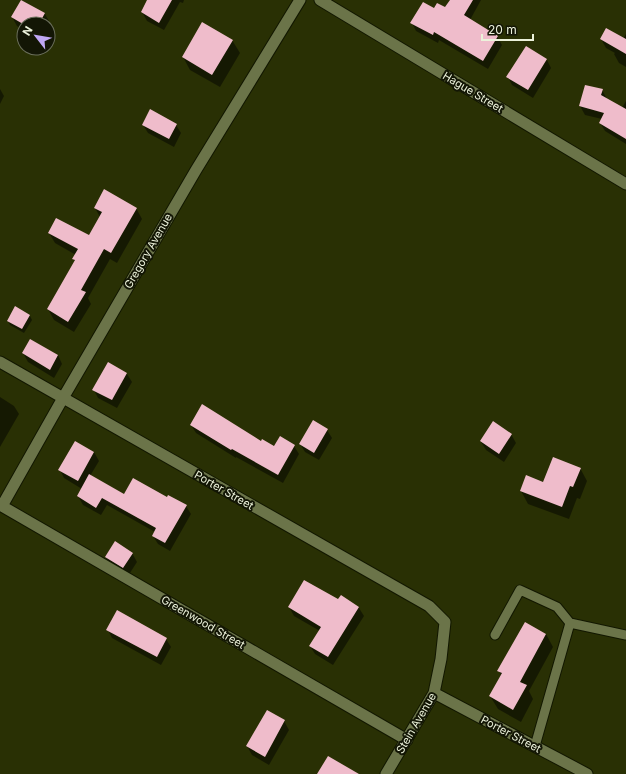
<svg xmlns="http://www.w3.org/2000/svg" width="626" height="774" viewBox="0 0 626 774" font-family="Inter,sans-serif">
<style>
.shadow{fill:#0007}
.building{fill:#efbccb}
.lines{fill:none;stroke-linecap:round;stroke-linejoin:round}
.service-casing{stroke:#121700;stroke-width:11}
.minor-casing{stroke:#121700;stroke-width:13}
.service{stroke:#6b7449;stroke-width:9}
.minor{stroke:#6b7449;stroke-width:11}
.labels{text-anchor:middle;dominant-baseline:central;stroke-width:4;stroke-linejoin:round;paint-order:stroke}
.street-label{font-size:11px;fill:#ecf2db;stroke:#131605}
</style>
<rect width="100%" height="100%" fill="#293004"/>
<path class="shadow" d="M149,0H184L183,3L180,2L164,30L147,21L142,12Z
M451,0H481L470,20L497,36L502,45L488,69L439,40L438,43L416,31L412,23L434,9H445Z
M22,1L45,14L50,23L48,25V24H24V30L17,26L12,17Z
M626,34V67L619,63L614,54L615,53L606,48L601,39H623Z
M232,40L240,53L220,87L190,70L183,57Z
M547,60L551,68L533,98L512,85L508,77Z
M0,89L4,96L0,104Z
M602,90L607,99L622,108L626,101V144L605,131L600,123L602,119L585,115L580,106Z
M143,125H176L181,133L174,147L148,133Z
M95,208H136L142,219L117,263L110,259L88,298L91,304L74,332L54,320L48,309L76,262L73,259L76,255L55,243L49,233L89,237L100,217Z
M30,316L32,320L24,333L10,325L8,321Z
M23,353L58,355L62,364L54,378L28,362Z
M108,363L127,374L132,382L117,408L98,398L94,390Z
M0,397L14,406L19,414L0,447Z
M191,425L274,447L294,446L299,454L283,483L236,457V458L196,433Z
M327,430L332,438L319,460L305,452L300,444Z
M511,434L516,443L504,462L486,450L481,442Z
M94,452L99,461L90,476L124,495L168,498L186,506L191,514L170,551L158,544L153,536L155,532L107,505L101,515L83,505L78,496L82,489L64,478L60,470Z
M580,468L587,481L580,499L577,498L569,519L528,504L521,491L544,484Z
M132,553L137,562L128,576L111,566L106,557Z
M338,601L359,608L364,616L333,665L315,654L310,646L320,631L294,616L289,607Z
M108,630L166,639L171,647L161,665L112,638Z
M546,634L553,647L529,691L533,699L521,722L498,709L490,696L501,675L499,670Z
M267,711L284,721L289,730L269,765L252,755L247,746Z"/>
<path class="building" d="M21,0L45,13L39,24H23L11,17Z
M147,0H172L159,23L141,12Z
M450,0H473L464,15L498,36L483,61L434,32L433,35L410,23L423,2L434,8L437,3L445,7Z
M202,22L233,40L212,75L182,57Z
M606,28L626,39V54L600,39Z
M526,46L547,59L528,90L506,77Z
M585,85L603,89L601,95L626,109V139L599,123L604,113L579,106Z
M150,109L177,124L169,139L142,125Z
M104,189L137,208L111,253L104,249L81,290L86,292L68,322L47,309L75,260L72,259L78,249L48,233L56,218L89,235L102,212L94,208Z
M15,306L30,315L22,329L7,321Z
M30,339L58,355L50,370L22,353Z
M108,362L127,373L112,400L92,390Z
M202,404L261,441L262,439L274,446L280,436L295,445L278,475L232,449L231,450L190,425Z
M313,420L328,429L314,453L299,444Z
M493,421L512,434L499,454L480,441Z
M75,441L94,452L78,481L58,470Z
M553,457L581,468L573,487L570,486L562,507L520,491L526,475L543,482Z
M89,474L124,494L133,478L167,497L168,495L187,505L165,543L152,536L156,528L102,498L96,508L77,496Z
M115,541L133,553L123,568L105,557Z
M304,580L338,599L341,595L359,607L328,657L309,646L321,627L288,607Z
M117,610L167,638L157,657L106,630Z
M525,622L546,634L520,682L527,685L513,710L489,696L502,673L497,671Z
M267,710L285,720L265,757L246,746Z
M328,756L359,774H317Z"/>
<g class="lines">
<g class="service-casing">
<path id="service" d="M495,635L520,590L557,607L570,623
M535,746L570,623L626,635"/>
</g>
<g class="minor-casing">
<path id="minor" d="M320,0L626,184
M0,362L429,606L445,622L441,659L434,693L386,774
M0,505L407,740
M2,506L63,398L196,170L300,0
M434,693L587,774"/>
</g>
<use href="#service" class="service"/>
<use href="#minor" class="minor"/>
</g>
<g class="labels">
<g class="street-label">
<text transform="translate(473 92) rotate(31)">Hague Street</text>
<text transform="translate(148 251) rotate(-60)">Gregory Avenue</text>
<text transform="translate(224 490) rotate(30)">Porter Street</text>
<text transform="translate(203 622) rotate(30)">Greenwood Street</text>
<text transform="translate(416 723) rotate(-60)">Stein Avenue</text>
<text transform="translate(511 734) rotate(28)">Porter Street</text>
</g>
</g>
<g transform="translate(36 36) rotate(301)"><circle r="19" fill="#131605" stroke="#6a6e5b"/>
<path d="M0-3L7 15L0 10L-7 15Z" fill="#c0a8f4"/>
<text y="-6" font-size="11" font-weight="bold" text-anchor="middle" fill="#ecf2db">N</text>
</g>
<path d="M482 34v6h51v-6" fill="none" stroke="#ecf2db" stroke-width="2"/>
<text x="488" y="34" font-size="12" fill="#ecf2db" stroke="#131605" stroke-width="3" paint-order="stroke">20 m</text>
</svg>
